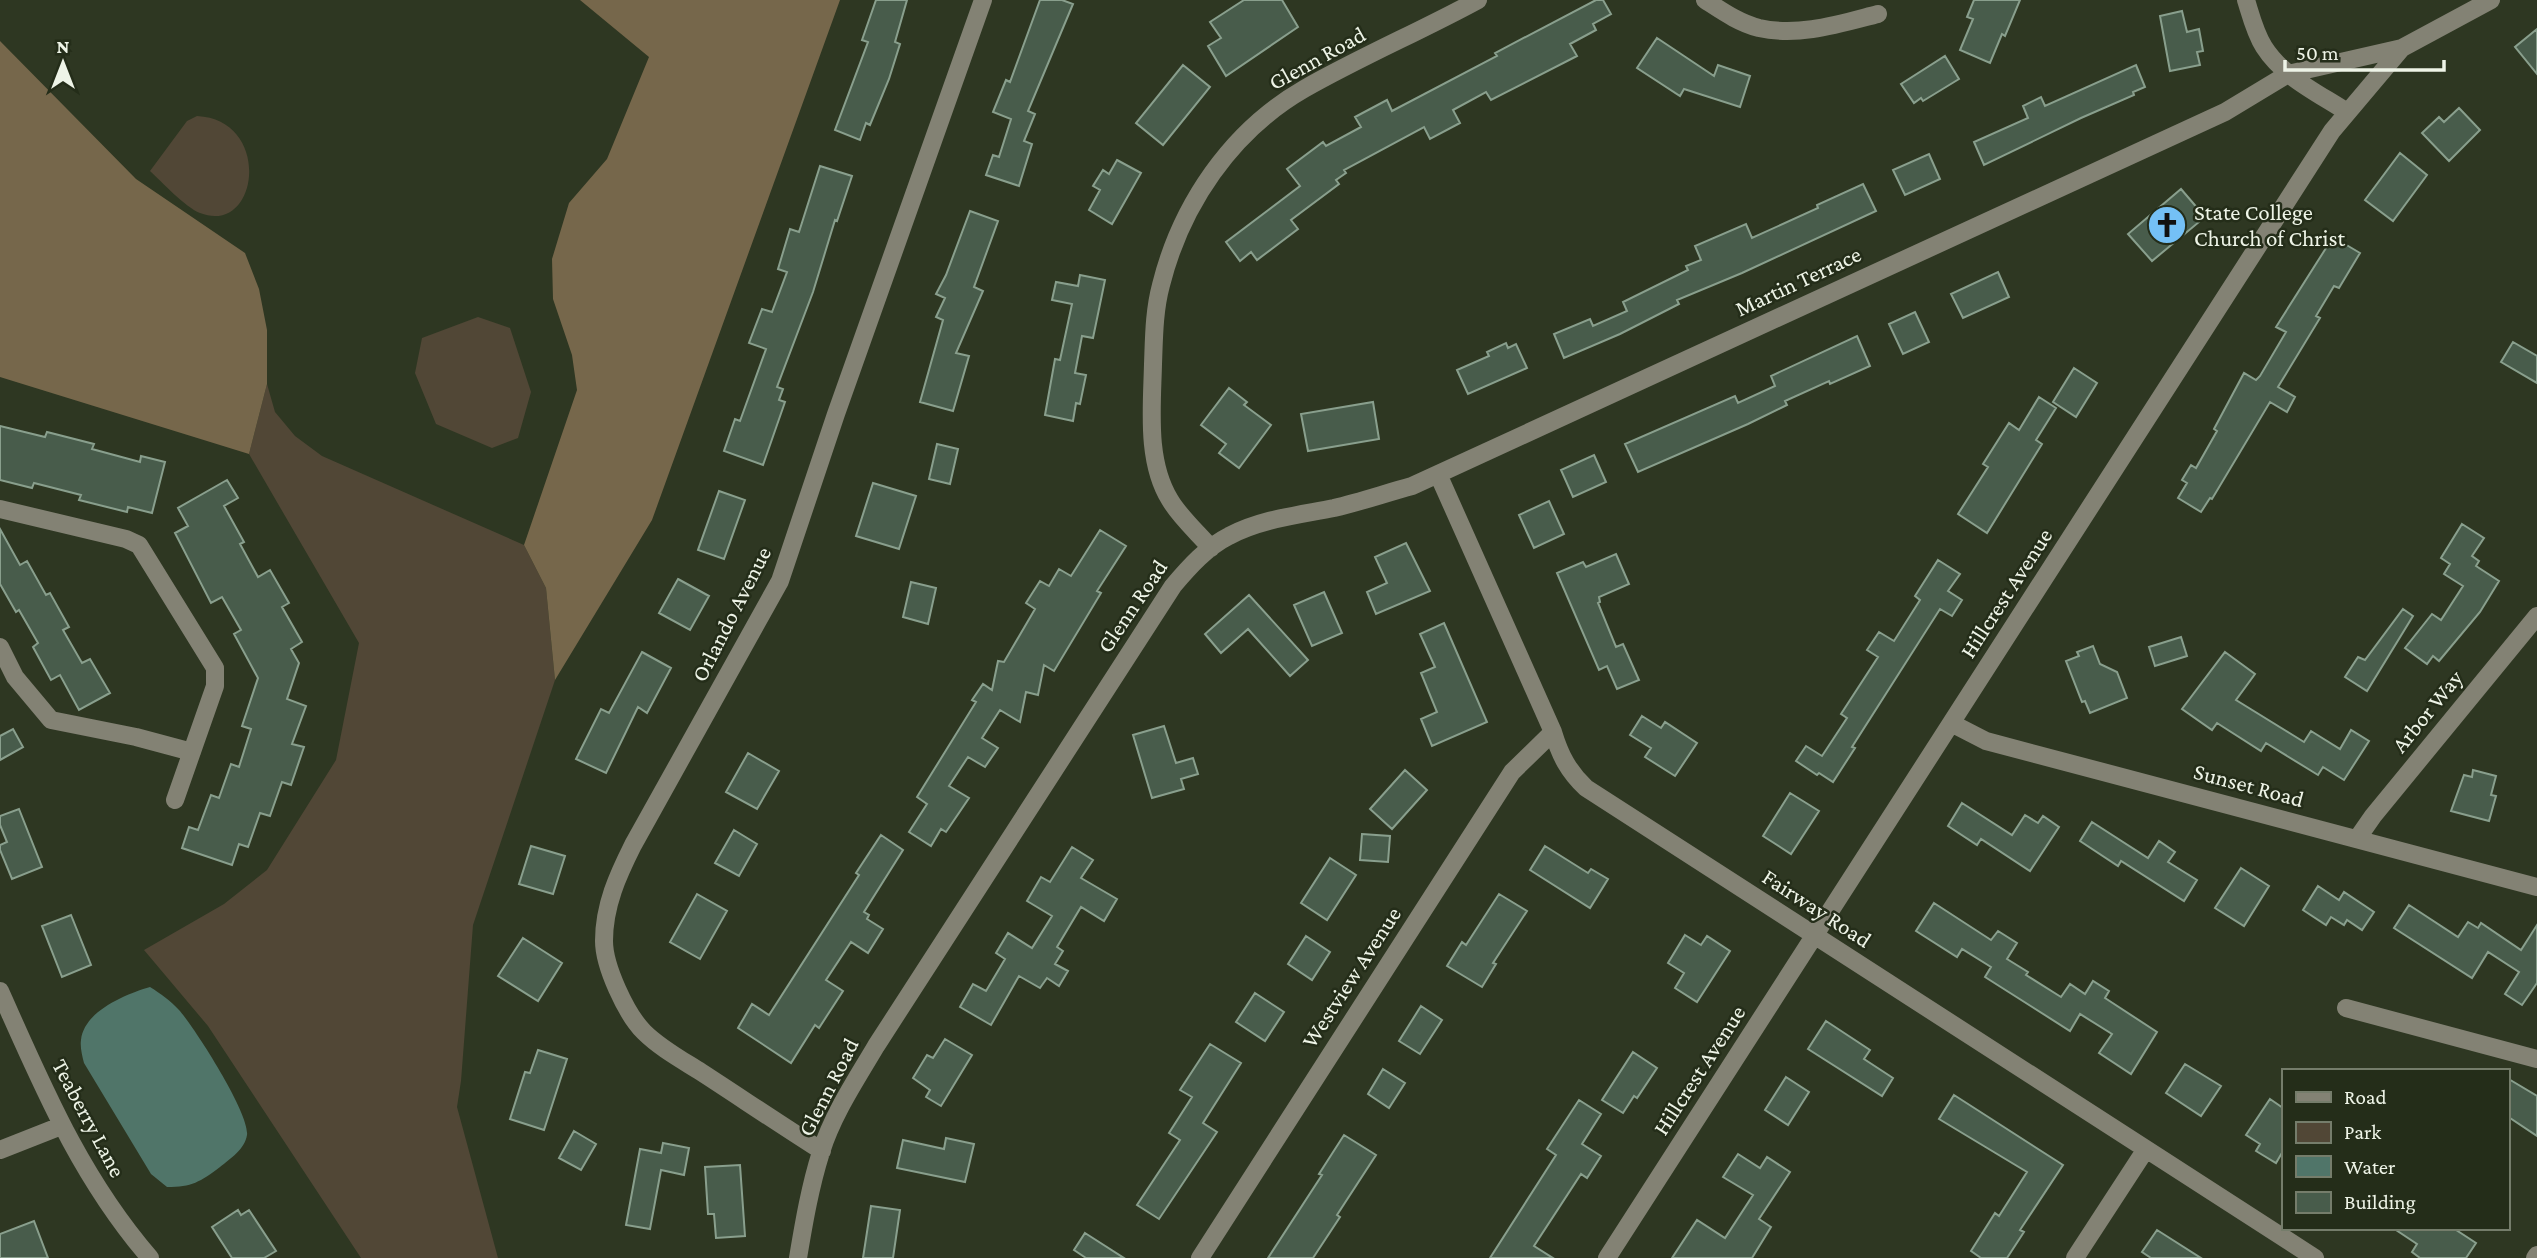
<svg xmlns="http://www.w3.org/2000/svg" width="2537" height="1258" viewBox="0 0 2537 1258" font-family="'Crimson Pro',serif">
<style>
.green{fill:#514736}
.forest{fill:#76674b}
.water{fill:#507569}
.building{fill:#485c4b;stroke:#899f8d;stroke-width:2}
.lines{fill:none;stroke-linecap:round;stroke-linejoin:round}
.minor{stroke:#838274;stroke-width:18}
.labels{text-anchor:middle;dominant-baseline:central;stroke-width:5;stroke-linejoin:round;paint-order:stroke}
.street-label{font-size:23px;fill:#eef4e7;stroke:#242d19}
.poi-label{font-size:23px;fill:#eef4e7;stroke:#242d19;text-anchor:start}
</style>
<rect width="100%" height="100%" fill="#2e3722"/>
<path class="green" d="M197,116C273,120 259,236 200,213C185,207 162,182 150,171L187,121Z
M478,317L510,328L531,392L518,438L492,448L436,424L415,373L422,338Z
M267,384L275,412L295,436L322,456L524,545L546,588L555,680L473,925L461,1081L457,1107L498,1258H361L208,1026L144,950L224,904L267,870L336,760L359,643L249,454Z"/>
<path class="forest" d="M580,0H840L652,520L555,680L546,588L524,545L577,390L572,355L553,299L552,259L569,203L607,159L649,57Z
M0,41L136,179L245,253L259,289L267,330V384L249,454L0,377Z"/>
<path class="water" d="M150,987C161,994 170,1000 179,1010C195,1028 250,1114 247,1135C245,1149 230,1159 220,1167C200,1182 192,1187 167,1187L151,1174L84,1063C82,1055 80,1047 81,1040C84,1011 126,994 150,987Z"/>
<path class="building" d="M876,0H907L895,42L900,44L889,79L870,125L866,123L860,140L835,130L868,42L862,40Z
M1040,0H1062L1073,4L1028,111L1035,114L1024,141L1032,144L1019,186L986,175L993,155L999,157L1011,119L993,112L1006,80L1010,82Z
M1244,0H1282L1298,27L1226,76L1208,46L1221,38L1210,22Z
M1596,0H1603L1611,14L1593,24L1596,30L1570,44L1577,56L1491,100L1486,92L1453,110L1460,123L1430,139L1424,127L1344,170L1346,173L1336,180L1339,184L1291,220L1298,229L1257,260L1251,252L1240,261L1226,242L1300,186L1287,169L1323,142L1326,146L1361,127L1355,117L1387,100L1392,111L1497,56L1495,53Z
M1974,0H2020L2005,36L2002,34L1990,63L1960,50L1973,19L1967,17Z
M2182,11L2187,32L2199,29L2203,51L2197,52L2200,65L2170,71L2160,16Z
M2537,29V74L2515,47Z
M1657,38L1714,76L1718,65L1750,76L1740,107L1684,89L1680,96L1637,68Z
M1945,56L1959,79L1923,101L1921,98L1914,103L1901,84Z
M1183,65L1210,87L1163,145L1136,123Z
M2136,65L2145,87L2133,92L2134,95L2081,118L1984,165L1974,142L2028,118L2023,106L2041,97L2045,106Z
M2459,108L2480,130L2449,161L2422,133L2439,117L2444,122Z
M2400,153L2427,175L2393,221L2365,200Z
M1929,154L1940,179L1905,195L1893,170Z
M1117,160L1141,173L1112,224L1089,210L1100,190L1093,186L1103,170L1109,174Z
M820,166L852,176L837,221L835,220L813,292L777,387L783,389L779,400L785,402L763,465L724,451L735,419L740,421L766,349L749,343L762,309L772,312L787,272L778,269L790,229L799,232Z
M1863,184L1876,211L1742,273L1677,300L1679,304L1620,334L1564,358L1554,334L1590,319L1593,326L1627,311L1623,302L1688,270L1686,266L1701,260L1695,246L1746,224L1752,238L1818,208L1817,205Z
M2181,189L2205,217L2152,261L2128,234Z
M970,211L998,221L974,287L983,291L956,353L969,356L953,411L920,402L943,320L936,317L945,298L936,294L946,275Z
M2333,237L2360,253L2339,288L2334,286L2316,316L2320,318L2278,387L2295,397L2287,412L2270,402L2212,499L2210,498L2201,512L2178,498L2187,483L2182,480L2191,465L2196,468L2217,431L2214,429L2244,373L2256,380L2260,376L2286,332L2276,327Z
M1998,272L2009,297L1963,318L1951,294Z
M1080,275L1105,280L1093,338L1082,336L1075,373L1086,375L1080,404L1076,403L1073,421L1045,415L1055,359L1060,360L1072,304L1052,300L1056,282L1078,286Z
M1915,312L1929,342L1903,354L1889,324Z
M1857,336L1870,366L1830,384L1829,381L1785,401L1787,405L1748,424L1638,472L1625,444L1735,396L1738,403L1775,386L1771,376Z
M2513,342L2537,356V383L2501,362Z
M1506,343L1508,348L1516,344L1527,368L1468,394L1457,370L1489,356L1487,352Z
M2074,368L2097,383L2076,417L2053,402Z
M1229,388L1247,402L1244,405L1271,425L1239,468L1219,453L1226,444L1201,425Z
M2039,397L2056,408L2036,440L2042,444L1987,533L1958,514L1988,467L1983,464L2009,423L2019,430Z
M1373,402L1379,439L1308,451L1301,414Z
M0,426L45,437L47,432L94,444L92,449L140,462L141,456L165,462L152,513L128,507L127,512L79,500L81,495L34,483L32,488L0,480Z
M937,444L958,449L950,484L929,479Z
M1594,455L1606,482L1573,497L1561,470Z
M227,480L238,498L224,506L244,542L240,544L258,577L270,570L289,603L282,607L302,642L291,649L299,663L287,699L306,706L292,744L304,747L291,785L282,782L270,816L260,813L248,847L239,844L232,865L182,848L189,827L198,830L211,795L219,798L231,764L239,767L251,729L242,726L258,678L234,634L241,630L222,597L211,603L175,533L188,526L178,508Z
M873,483L916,496L899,549L856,536Z
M719,491L745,500L724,559L698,550Z
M1549,501L1564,534L1534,548L1519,515Z
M2462,524L2484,538L2472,556L2479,561L2476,566L2499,581L2480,612L2439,661L2433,656L2427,664L2405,648L2432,614L2441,620L2463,586L2444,574L2450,564L2441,558Z
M0,529L20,565L27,561L46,595L50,593L69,627L63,630L82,663L90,659L110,693L79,710L60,675L51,680L33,647L38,643L19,610L16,612L0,584Z
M1100,530L1126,546L1097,591L1101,593L1054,671L1044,665L1038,695L1026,692L1020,722L1000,710L982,738L998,748L985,767L968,757L949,786L969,798L946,832L941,829L931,846L909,832L927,804L917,797L976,702L972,700L983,684L992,690L998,661L1004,662L1035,609L1026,603L1040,581L1049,586L1059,569L1071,576Z
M1406,543L1430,591L1376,614L1367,592L1387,583L1375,557Z
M1616,554L1629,584L1599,597L1600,602L1598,603L1616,647L1623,644L1639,680L1617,689L1607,666L1599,670L1557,573L1583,562L1586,567Z
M1938,560L1960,574L1948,591L1962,600L1952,616L1940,609L1852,747L1855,748L1833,782L1819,773L1817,775L1796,761L1806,746L1822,756L1847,718L1841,714L1878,657L1867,650L1879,632L1894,641L1920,600L1915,596Z
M678,579L709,596L690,630L659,613Z
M911,582L936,588L928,624L903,617Z
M1324,592L1342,633L1312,646L1294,605Z
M1249,595L1308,660L1290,676L1248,629L1221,653L1205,634Z
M2403,609L2413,616L2367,691L2345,677L2358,657L2365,660Z
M1444,623L1487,722L1432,746L1421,719L1437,712L1421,673L1435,667L1420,634Z
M2181,637L2187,656L2155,666L2149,647Z
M2093,646L2100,664L2117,672L2127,698L2090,713L2085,701L2082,702L2066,661L2079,656L2077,652Z
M642,652L671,668L647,713L638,707L606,773L576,759L601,709L609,713Z
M2225,652L2255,674L2236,700L2304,742L2311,731L2340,749L2351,730L2369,741L2344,780L2323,767L2318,775L2266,743L2261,751L2217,723L2212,730L2182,709Z
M1642,716L1661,728L1665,722L1697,743L1675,776L1645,757L1651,748L1630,735Z
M1164,726L1176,763L1193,758L1198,774L1181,779L1184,789L1152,798L1133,735Z
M13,729L23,747L0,760V736Z
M748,753L779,771L757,809L726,792Z
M1405,770L1427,790L1392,829L1370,809Z
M2473,770L2496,776L2491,795L2496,796L2489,821L2451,811L2464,775L2472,777Z
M1790,793L1819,811L1791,854L1763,836Z
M1962,803L2012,835L2025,815L2038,823L2043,816L2059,827L2030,871L1981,839L1977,845L1948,826Z
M19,809L42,867L12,879L0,850V845L7,842L0,825V816Z
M2092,822L2148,858L2159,841L2175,852L2168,862L2197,880L2184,901L2121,861L2118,866L2080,841Z
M734,830L757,844L739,876L715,863Z
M1362,834L1390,836L1388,862L1360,860Z
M881,835L903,850L864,912L869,915L867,919L883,929L868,953L851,942L826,980L843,991L819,1028L815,1025L791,1063L738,1028L752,1004L769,1015L859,875L856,873Z
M531,846L565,856L553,894L519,884Z
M1545,846L1588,873L1591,869L1608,879L1590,908L1530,870Z
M1072,847L1093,860L1081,878L1117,899L1104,921L1081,907L1057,947L1063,951L1055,964L1068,971L1059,986L1047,978L1040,988L1019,976L991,1025L960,1007L973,984L986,991L1005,959L996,953L1008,933L1032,948L1052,916L1027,901L1041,877L1050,882Z
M1330,858L1356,875L1327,920L1301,903Z
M2241,868L2269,886L2244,926L2215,908Z
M2318,886L2339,900L2344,892L2374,912L2362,930L2347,920L2344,925L2331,917L2326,925L2303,910Z
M697,894L727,911L700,959L670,942Z
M1499,894L1527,911L1493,963L1496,964L1482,987L1447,966L1462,942L1466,945Z
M1934,903L1991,940L1998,931L2017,943L2007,959L2028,972L2026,975L2061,997L2070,984L2085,994L2093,981L2109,991L2105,998L2157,1032L2131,1074L2099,1053L2112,1034L2080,1014L2070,1031L1985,977L1991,967L1962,949L1957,957L1916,931Z
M2409,905L2458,937L2468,922L2478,928L2481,923L2521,950L2537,925V983L2522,1005L2505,994L2519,972L2488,952L2472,978L2394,928Z
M71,915L91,965L62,977L42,926Z
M1685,935L1701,945L1707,936L1730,951L1697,1002L1675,988L1684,973L1668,963Z
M1306,936L1330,952L1312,980L1288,964Z
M523,938L562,963L538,1001L498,976Z
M1255,993L1284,1012L1265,1041L1236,1022Z
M1421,1006L1442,1020L1420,1054L1399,1041Z
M1826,1021L1870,1050L1864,1059L1893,1078L1882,1096L1808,1049Z
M945,1039L972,1055L941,1106L926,1097L930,1090L913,1078L927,1055L933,1058Z
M1210,1044L1241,1063L1203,1123L1217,1132L1159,1219L1137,1205L1180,1140L1169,1133L1192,1097L1180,1090Z
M538,1050L567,1059L544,1130L510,1119L525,1072L530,1073Z
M1633,1052L1657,1068L1637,1098L1634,1096L1623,1113L1602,1100Z
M2185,1064L2221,1086L2201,1116L2166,1093Z
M1383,1069L1405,1083L1389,1108L1368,1094Z
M1786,1077L1809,1092L1788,1125L1765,1110Z
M2507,1078L2537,1096V1136L2507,1116Z
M1954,1095L2063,1165L2020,1230L2024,1232L2007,1258H1981L1971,1251L1995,1213L1999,1216L2027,1172L1939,1119Z
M2270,1099L2283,1108V1151L2276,1163L2256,1151L2260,1144L2246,1135Z
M1579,1100L1601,1114L1582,1144L1601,1156L1587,1178L1581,1174L1534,1246L1553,1258H1490L1556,1155L1547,1149Z
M574,1131L596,1144L581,1170L559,1158Z
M1344,1135L1376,1155L1337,1215L1340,1217L1313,1258H1268L1322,1175L1319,1174Z
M946,1138L974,1144L965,1182L897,1168L903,1140L944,1149Z
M663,1143L689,1148L684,1175L661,1170L650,1229L626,1225L640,1149L661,1153Z
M1738,1154L1760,1168L1767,1157L1790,1172L1759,1219L1771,1227L1752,1258H1672L1697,1220L1725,1238L1753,1195L1723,1177Z
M740,1165L745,1236L716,1238L714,1214H708L705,1167Z
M871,1206L900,1210L893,1258H863Z
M238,1210L241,1215L249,1210L276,1251L264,1258H232L212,1227Z
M34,1221L48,1258H0V1234Z
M2393,1228H2453L2476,1243L2466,1258H2420L2412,1252L2417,1244Z
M2157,1230L2201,1258H2151L2142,1252Z
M1085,1233L1124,1258H1086L1074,1250Z"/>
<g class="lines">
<path class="minor" d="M1705,0C1722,11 1739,23 1759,28C1799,37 1839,24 1878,14
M2246,0C2251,16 2255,33 2264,47C2283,77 2318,93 2347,112
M1438,474L1553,732C1560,755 1568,771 1586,788L2315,1258
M0,509L126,539L139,545L215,668V686L175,800
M1211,548C1197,532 1180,517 1170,500C1146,461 1152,408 1153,364C1154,338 1154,311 1161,285C1181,205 1231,131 1304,89C1360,57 1421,31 1478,0
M0,647L15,677L51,720L136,737L192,752
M1951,723L1986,741L2537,887
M2357,839L2373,816L2537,616
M0,991C43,1087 80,1177 150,1258
M2346,1008L2537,1059
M0,1150L61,1126
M822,1151C781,1125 741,1098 701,1072C682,1060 660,1048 644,1032C626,1014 604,966 604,941C604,905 618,875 633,845L780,581L836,414L983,0
M798,1258C804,1222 810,1187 821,1152C833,1114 856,1080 876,1046L1173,586C1189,567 1207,547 1229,536C1261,519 1299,515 1334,508C1360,502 1386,493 1412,486L2225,112L2288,74L2402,48
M1200,1258L1512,772L1553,732
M1607,1258L2332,131L2402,48L2491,0
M2075,1258L2146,1149
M2535,1258L2537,1255"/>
</g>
<defs>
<g id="church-disc" transform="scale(2.0125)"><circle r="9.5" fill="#74c0f6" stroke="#242d19"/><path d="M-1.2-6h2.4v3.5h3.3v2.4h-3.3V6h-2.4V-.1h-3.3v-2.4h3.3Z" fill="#111"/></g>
</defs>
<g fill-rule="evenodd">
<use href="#church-disc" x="2167" y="225"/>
</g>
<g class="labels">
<g class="street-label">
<text transform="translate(1317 58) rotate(-29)">Glenn Road</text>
<text transform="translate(1798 281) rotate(-25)">Martin Terrace</text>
<text transform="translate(2006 593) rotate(-57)">Hillcrest Avenue</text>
<text transform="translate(1132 606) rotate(-56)">Glenn Road</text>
<text transform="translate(731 614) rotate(-63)">Orlando Avenue</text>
<text transform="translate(2427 711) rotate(-51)">Arbor Way</text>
<text transform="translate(2249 785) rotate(15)">Sunset Road</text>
<text transform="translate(1817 908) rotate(33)">Fairway Road</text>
<text transform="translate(1351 977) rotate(-57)">Westview Avenue</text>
<text transform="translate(1699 1070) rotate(-57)">Hillcrest Avenue</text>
<text transform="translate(828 1087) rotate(-63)">Glenn Road</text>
<text transform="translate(89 1118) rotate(62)">Teaberry Lane</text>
</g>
<g class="poi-label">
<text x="2194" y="212">State College<tspan x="2194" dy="26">Church of Christ</tspan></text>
</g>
</g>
<rect x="2282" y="1069" width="228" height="161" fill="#242d19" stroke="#757d6b" stroke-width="2"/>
<rect x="2296" y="1092" width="35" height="10" fill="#838274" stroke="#757d6b" stroke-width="2"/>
<text x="2344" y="1104" font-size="21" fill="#eef4e7">Road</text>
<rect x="2296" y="1122" width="35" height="21" fill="#514736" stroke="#757d6b" stroke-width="2"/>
<text x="2344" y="1139" font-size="21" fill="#eef4e7">Park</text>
<rect x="2296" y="1156" width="35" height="21" fill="#507569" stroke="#757d6b" stroke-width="2"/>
<text x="2344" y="1174" font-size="21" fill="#eef4e7">Water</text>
<rect x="2296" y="1192" width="35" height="21" fill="#485c4b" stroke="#757d6b" stroke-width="2"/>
<text x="2344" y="1209" font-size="21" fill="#eef4e7">Building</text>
<g transform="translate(63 63)" stroke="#242d19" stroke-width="5" paint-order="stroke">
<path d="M0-5L12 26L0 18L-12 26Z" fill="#eef4e7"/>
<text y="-10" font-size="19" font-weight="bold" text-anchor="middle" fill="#eef4e7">N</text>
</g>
<path d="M2285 60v10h159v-10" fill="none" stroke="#eef4e7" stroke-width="3.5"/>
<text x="2296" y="60" font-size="21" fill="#eef4e7" stroke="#242d19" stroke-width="5" paint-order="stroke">50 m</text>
</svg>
